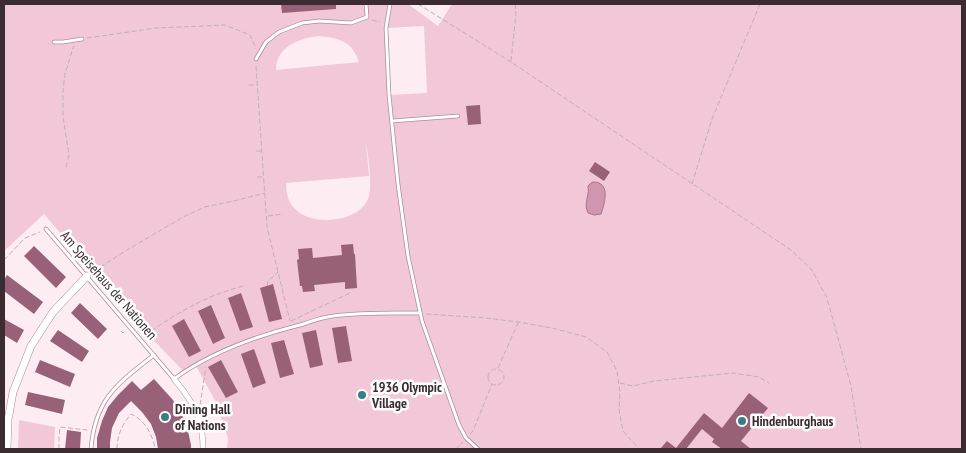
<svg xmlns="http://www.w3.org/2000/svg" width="966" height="453" viewBox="0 0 966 453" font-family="'PT Sans Narrow',sans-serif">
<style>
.green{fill:#f2c7d8;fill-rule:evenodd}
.water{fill:#d196af;stroke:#a4768a}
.building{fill:#986178}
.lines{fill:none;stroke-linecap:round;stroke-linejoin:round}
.service-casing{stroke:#af8b99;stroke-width:4.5}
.pedestrian-casing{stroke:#af8b99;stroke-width:6}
.minor-casing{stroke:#af8b99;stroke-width:8}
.path{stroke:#bfafb5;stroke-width:1;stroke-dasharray:5 2.5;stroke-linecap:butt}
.service{stroke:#fff;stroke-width:3}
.pedestrian{stroke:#fff;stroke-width:5}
.minor{stroke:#fff;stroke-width:7}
.poi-dot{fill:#377f86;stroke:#fff;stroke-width:2}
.labels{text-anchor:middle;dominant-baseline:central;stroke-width:5;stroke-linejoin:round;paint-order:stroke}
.street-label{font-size:14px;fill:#3b2c32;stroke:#fff}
.poi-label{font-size:14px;font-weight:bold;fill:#3b2c32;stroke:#fff;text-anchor:start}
</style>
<rect width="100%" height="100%" fill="#fdedf3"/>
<path class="green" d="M4,4H408L438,26L452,4H962V449H227L228,438L216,402L196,366L185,373L144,330L44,214L4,251ZM424,26L427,93L389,95L386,28ZM319,36C339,38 352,41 359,62L276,70C276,47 299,38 319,36ZM366,142C368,154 373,188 368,199C358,223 310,227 294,208C288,201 286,192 286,183L369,176Z
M19,420L55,427L54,449H18Z"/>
<path class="water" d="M592,182C611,181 605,203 601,214L594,215L588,213C583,203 590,196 588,186Z"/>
<path class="building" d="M281,4H336V9L282,13Z
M480,105L481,124L468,125L466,106Z
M595,162L610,172L604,181L589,171Z
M353,244L354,254H355L357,288L345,289V282L314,285L315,291L303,292L302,286H300L297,260L299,259L298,249L312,248L313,258L342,255L341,245Z
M34,246L66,277L56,288L24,256Z
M7,275L43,302L34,314L4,291V280Z
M273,284L282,319L269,322L260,288Z
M241,293L253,327L240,331L228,298Z
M80,303L107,329L98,339L71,313Z
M211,305L225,338L213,344L198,311Z
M4,319L24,330L17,343L4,335Z
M184,319L201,351L189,357L172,326Z
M346,326L352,361L338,363L332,328Z
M58,330L89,351L82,362L50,341Z
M316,330L323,365L310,368L302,333Z
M284,340L294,374L280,378L271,343Z
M254,349L266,383L253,388L241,354Z
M40,360L75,374L70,387L35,372Z
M221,360L238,392L226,398L208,367Z
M154,379L173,400L182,414L188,431L191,445V449H158L156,437L151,424L142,412L131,401L119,413L112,428L110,442V449H97V438L102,421L108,407L118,395L132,381L141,390Z
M28,392L65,400L62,414L25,405Z
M749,393L768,408L741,441L751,449H722L712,442L714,439L702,429L686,449H660L667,441L676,448L704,413L722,428Z
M67,430L81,432L80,449H65Z"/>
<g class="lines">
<g class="service-casing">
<path id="service" d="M390,4L386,28L389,95L398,184L408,256L422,321L459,425L466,438L478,449
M54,42H63L82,39
M256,59L266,42L279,32L302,23L319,21L351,23L367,17L366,4
M392,121L458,116
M46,229L174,379C211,352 256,336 300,325C310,322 322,317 333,316C362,312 391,313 420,313
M91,449C95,399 117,384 154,355"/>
</g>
<g class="pedestrian-casing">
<path id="pedestrian" d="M174,379C180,386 186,394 191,402C200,416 203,433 203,449"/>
</g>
<g class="minor-casing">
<path id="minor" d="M7,449L8,420L13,392L31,346L53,312L87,276"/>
</g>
<path class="path" d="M418,4L511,62L791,250L812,270L827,298L851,386L861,449
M372,20L380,22
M87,38L156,28L225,25L250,35L255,46V49
M511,61L516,13L515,4
M256,66L267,227L290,321
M249,85H257
M256,151H262
M66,167L69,155L63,117V91L65,74L73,48L74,46
M257,177H264
M692,184L712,119L760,4
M268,216L283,214
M4,260L25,238L40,232
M94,271L127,250L185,216L205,207L234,201L265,193
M267,286L268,281L278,272
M426,314L486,318L518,322L552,328L586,337L607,352L617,371L620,392L619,410L623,431L639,449
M291,321L352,292
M121,331L123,333L124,332
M145,335C167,320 189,306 213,296C223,292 233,289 243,286
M498,368L518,323
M488 377a8 8 0 1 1 16 0a8 8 0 1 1-16 0Z
M620,383L633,386L654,381L733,373L759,377L769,383
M200,405L206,367
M470,434L473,431L492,384
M59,449V438L60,427L87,430
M110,449H111
M117,449C117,435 122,425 131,414C145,420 153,435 155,449
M456,449L463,442"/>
<use href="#service" class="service"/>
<use href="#pedestrian" class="pedestrian"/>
<use href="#minor" class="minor"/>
</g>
<g class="poi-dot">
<circle cx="362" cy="395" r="5"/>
<circle cx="165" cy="417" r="5"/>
<circle cx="742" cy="421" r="5"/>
</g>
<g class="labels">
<g class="street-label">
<text transform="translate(109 285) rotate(49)">Am Speisehaus der Nationen</text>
</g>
<g class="poi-label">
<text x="372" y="387">1936 Olympic<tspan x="372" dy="16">Village</tspan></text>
<text x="175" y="409">Dining Hall<tspan x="175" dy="16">of Nations</tspan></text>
<text x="752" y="421">Hindenburghaus</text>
</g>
</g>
<rect width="966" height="453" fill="none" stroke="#3b2c32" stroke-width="10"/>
</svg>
